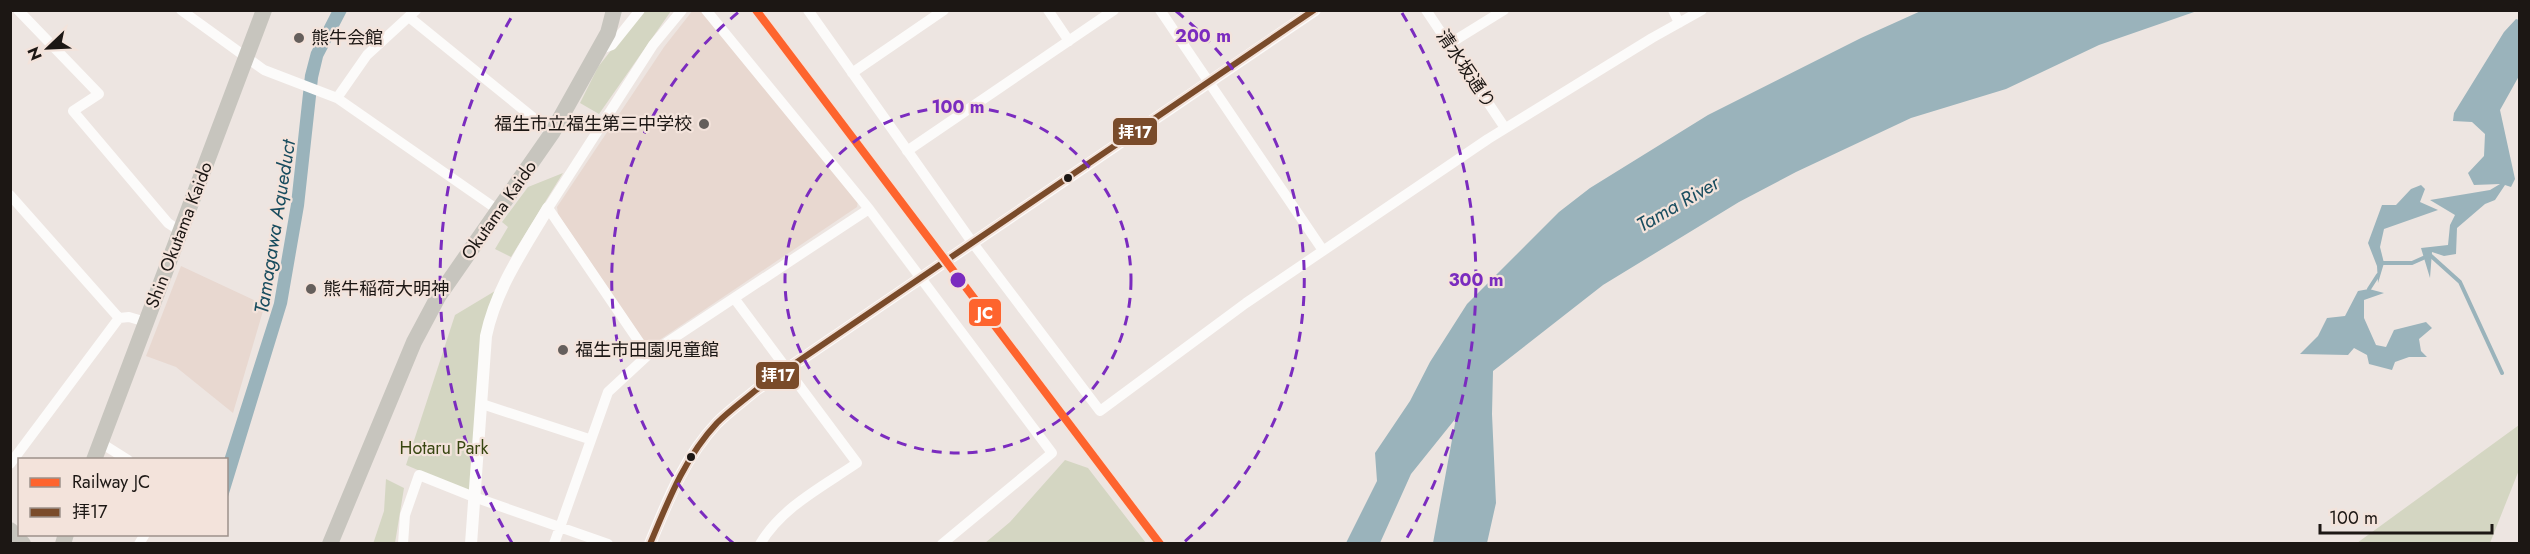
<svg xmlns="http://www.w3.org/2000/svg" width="2530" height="554" viewBox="0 0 2530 554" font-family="Jost,'Noto Sans JP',sans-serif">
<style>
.built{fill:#e8d8d0}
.green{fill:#d4d6c2}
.water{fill:#9ab3bb}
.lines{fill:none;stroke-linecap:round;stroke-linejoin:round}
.stream{stroke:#9ab3bb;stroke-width:4}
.minor{stroke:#fcfbfa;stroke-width:10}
.tertiary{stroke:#fcfbfa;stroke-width:12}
.primary{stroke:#c7c5be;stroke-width:16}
.bus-1-casing{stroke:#f3e3db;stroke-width:10}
.bus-1{stroke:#7a4b2a;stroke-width:6}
.rail-1-casing{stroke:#f3e3db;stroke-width:12}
.rail-1{stroke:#fe642e;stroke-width:8}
.ring{fill:none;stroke:#7b2cbf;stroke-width:3;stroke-dasharray:10 8}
.poi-dot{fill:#655f5c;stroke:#f3e3db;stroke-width:2}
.bus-dot{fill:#1c1714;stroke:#f3e3db;stroke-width:2}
.labels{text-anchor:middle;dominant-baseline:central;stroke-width:4.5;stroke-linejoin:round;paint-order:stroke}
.poi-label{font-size:18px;fill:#1c1714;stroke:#f3e3db;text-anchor:start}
.street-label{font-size:18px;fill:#1c1714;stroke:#f3e3db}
.park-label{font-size:18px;fill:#384611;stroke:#f3e3db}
.water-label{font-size:20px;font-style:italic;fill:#194d5f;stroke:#f3e3db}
.centre{fill:#7b2cbf;stroke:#f3e3db;stroke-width:3}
.ring-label{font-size:18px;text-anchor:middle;font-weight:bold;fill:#7b2cbf;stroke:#f3e3db;stroke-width:4.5;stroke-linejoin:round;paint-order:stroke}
.line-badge{stroke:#f3e3db;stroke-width:2}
.badge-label{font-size:16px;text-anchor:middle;font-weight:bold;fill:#fff}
</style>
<rect width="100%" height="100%" fill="#ede5e1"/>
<path class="built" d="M693,10L701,11L858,201L857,207L652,345L646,344L558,214L557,207L664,47Z
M181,266L267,306L263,311L233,413L176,367L146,356Z"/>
<path class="green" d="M642,11H671L599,114L580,103L598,67Z
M563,173L511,257L495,249L508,227L502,222L528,187Z
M495,291L472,493L406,465L455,315Z
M2519,425V470L2490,543H2357Z
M1065,460L1088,468L1146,543H985L1010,522Z
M386,479L404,488L395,543L373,544L384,511Z"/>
<path class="water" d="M1923,10L2197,11L2099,45L2006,89L1911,118L1796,172L1739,202L1603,285L1493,371L1492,414L1496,503L1487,543H1433L1456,418L1411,474L1380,543H1346L1377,481L1375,453L1410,401L1430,362L1467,304L1559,212L1590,188L1708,115L1861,38Z
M332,11H347L323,57L318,78L304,206L287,304L227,500L226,460H224L274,303L291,204L305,75L311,52Z
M2516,19L2519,20V76L2500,110L2515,179L2511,187L2505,185L2495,200L2485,204L2457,228L2456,254L2444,256L2432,252L2430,278L2421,248L2448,245L2450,225L2455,215L2430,200L2490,190L2500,184L2474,185L2468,173L2484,156L2485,134L2472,122L2453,121L2454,113L2504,32Z
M2421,185L2425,189L2420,202L2438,210L2384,229L2380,247L2384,263L2378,283L2377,266L2368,243L2382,205H2396L2411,189Z
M2369,289L2384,293L2364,300V318L2376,345L2386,347L2394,330L2426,322L2432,328L2419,339L2421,351L2427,357H2409L2395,362L2392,370L2369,364L2367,355L2354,348L2348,355L2300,354L2318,336L2327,318L2345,316L2358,291Z"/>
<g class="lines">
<path class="stream" d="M2382,263H2412L2430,255L2460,282L2502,373
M2369,289L2378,275"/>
<path class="minor" d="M18,10L99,94L73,111L168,223L180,231
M181,10L264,70L337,98L498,210
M706,10L869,209L1052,453L942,544
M808,10L972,242L1100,411L1246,303L1488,139L1652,38L1702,10
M1048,10L1069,41
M1160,10L1322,249
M1426,10L1505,128
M1673,10L1679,23
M409,17L552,133
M1449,44L1504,10
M598,50L612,45L640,10
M852,73L944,10
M337,98L367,55L416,10
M907,151L1114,10
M10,195L119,318
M734,298L857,463C822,487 782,507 760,544
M648,355L548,208L653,45L682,10
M482,404L589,439
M101,443L128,460
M10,464L119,318L129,317L146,322
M139,544L145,534
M403,544L405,515L419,475L474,497L608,544
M554,544L608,392L648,355L869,209"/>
<path class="tertiary" d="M471,544L486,336C496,288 524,249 548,208
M650,544C668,500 684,458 717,423C729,411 743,401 756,390L1315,10"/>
<path class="primary" d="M94,460L264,10
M10,530L23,544
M63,544L66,534
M330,544L414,342L438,297L552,133L608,33L614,10"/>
<g class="bus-1-casing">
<path id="bus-1" d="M650,544C668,501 685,457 717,423C729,411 743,401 756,390L1314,10"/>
</g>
<use href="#bus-1" class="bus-1"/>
<g class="rail-1-casing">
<path id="rail-1" d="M756,10L1160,544"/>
</g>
<use href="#rail-1" class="rail-1"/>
</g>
<g class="ring">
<circle cx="958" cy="280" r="173"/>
<path d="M733 543A346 346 0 0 1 740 11M1176 11A346 346 0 0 1 1183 543"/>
<path d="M512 543A518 518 0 0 1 514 13M1402 13A518 518 0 0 1 1404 543"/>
</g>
<g class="poi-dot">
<circle cx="299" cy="38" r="6"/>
<circle cx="704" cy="124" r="6"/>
<circle cx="311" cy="289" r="6"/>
<circle cx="563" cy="350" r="6"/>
</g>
<g class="bus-dot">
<circle cx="1068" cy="178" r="5"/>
<circle cx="691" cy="457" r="5"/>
</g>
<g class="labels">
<g class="poi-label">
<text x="311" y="38">熊牛会館</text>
<text x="692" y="124" text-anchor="end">福生市立福生第三中学校</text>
<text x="323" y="289">熊牛稲荷大明神</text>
<text x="575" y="350">福生市田園児童館</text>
</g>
<g class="street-label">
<text transform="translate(1466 69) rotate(56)">清水坂通り</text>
<text transform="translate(499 210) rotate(-55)">Okutama Kaido</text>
<text transform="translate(179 235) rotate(-69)">Shin Okutama Kaido</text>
</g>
<g class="park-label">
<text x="444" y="448">Hotaru Park</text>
</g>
<g class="water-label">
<text transform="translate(1678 204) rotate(-30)">Tama River</text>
<text transform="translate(275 227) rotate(-81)">Tamagawa Aqueduct</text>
</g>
</g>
<circle cx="958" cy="280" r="9" class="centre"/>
<g class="ring-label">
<text x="1203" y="42">200 m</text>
<text x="958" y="113">100 m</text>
<text x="1476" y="286">300 m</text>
</g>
<g class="line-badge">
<rect x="1112" y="117" width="46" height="29" rx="6" fill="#7a4b2a"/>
<rect x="968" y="298" width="34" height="29" rx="6" fill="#fe642e"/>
<rect x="755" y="361" width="45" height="29" rx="6" fill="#7a4b2a"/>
</g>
<g class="badge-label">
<text x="1135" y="138">拝17</text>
<text x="985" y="319">JC</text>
<text x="778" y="381">拝17</text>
</g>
<rect width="2530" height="554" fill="none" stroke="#1c1714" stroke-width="24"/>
<rect x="18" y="458" width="210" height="78" fill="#f3e3db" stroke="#9d918b" stroke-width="1.5"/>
<rect x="30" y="478" width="30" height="9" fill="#fe642e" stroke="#9d918b" stroke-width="1.5"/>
<text x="72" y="488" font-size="18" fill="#1c1714">Railway JC</text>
<rect x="30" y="508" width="30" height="9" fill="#7a4b2a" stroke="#9d918b" stroke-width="1.5"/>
<text x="72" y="518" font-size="18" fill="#1c1714">拝17</text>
<g transform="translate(48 48) rotate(247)" stroke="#f3e3db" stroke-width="4.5" paint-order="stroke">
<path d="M0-4.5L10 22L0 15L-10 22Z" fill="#1c1714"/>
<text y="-9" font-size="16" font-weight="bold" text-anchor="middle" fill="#1c1714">N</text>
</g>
<path d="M2320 524v9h172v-9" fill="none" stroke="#1c1714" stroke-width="3"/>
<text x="2329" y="524" font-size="18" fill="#1c1714" stroke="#f3e3db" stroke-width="4.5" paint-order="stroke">100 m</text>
</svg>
